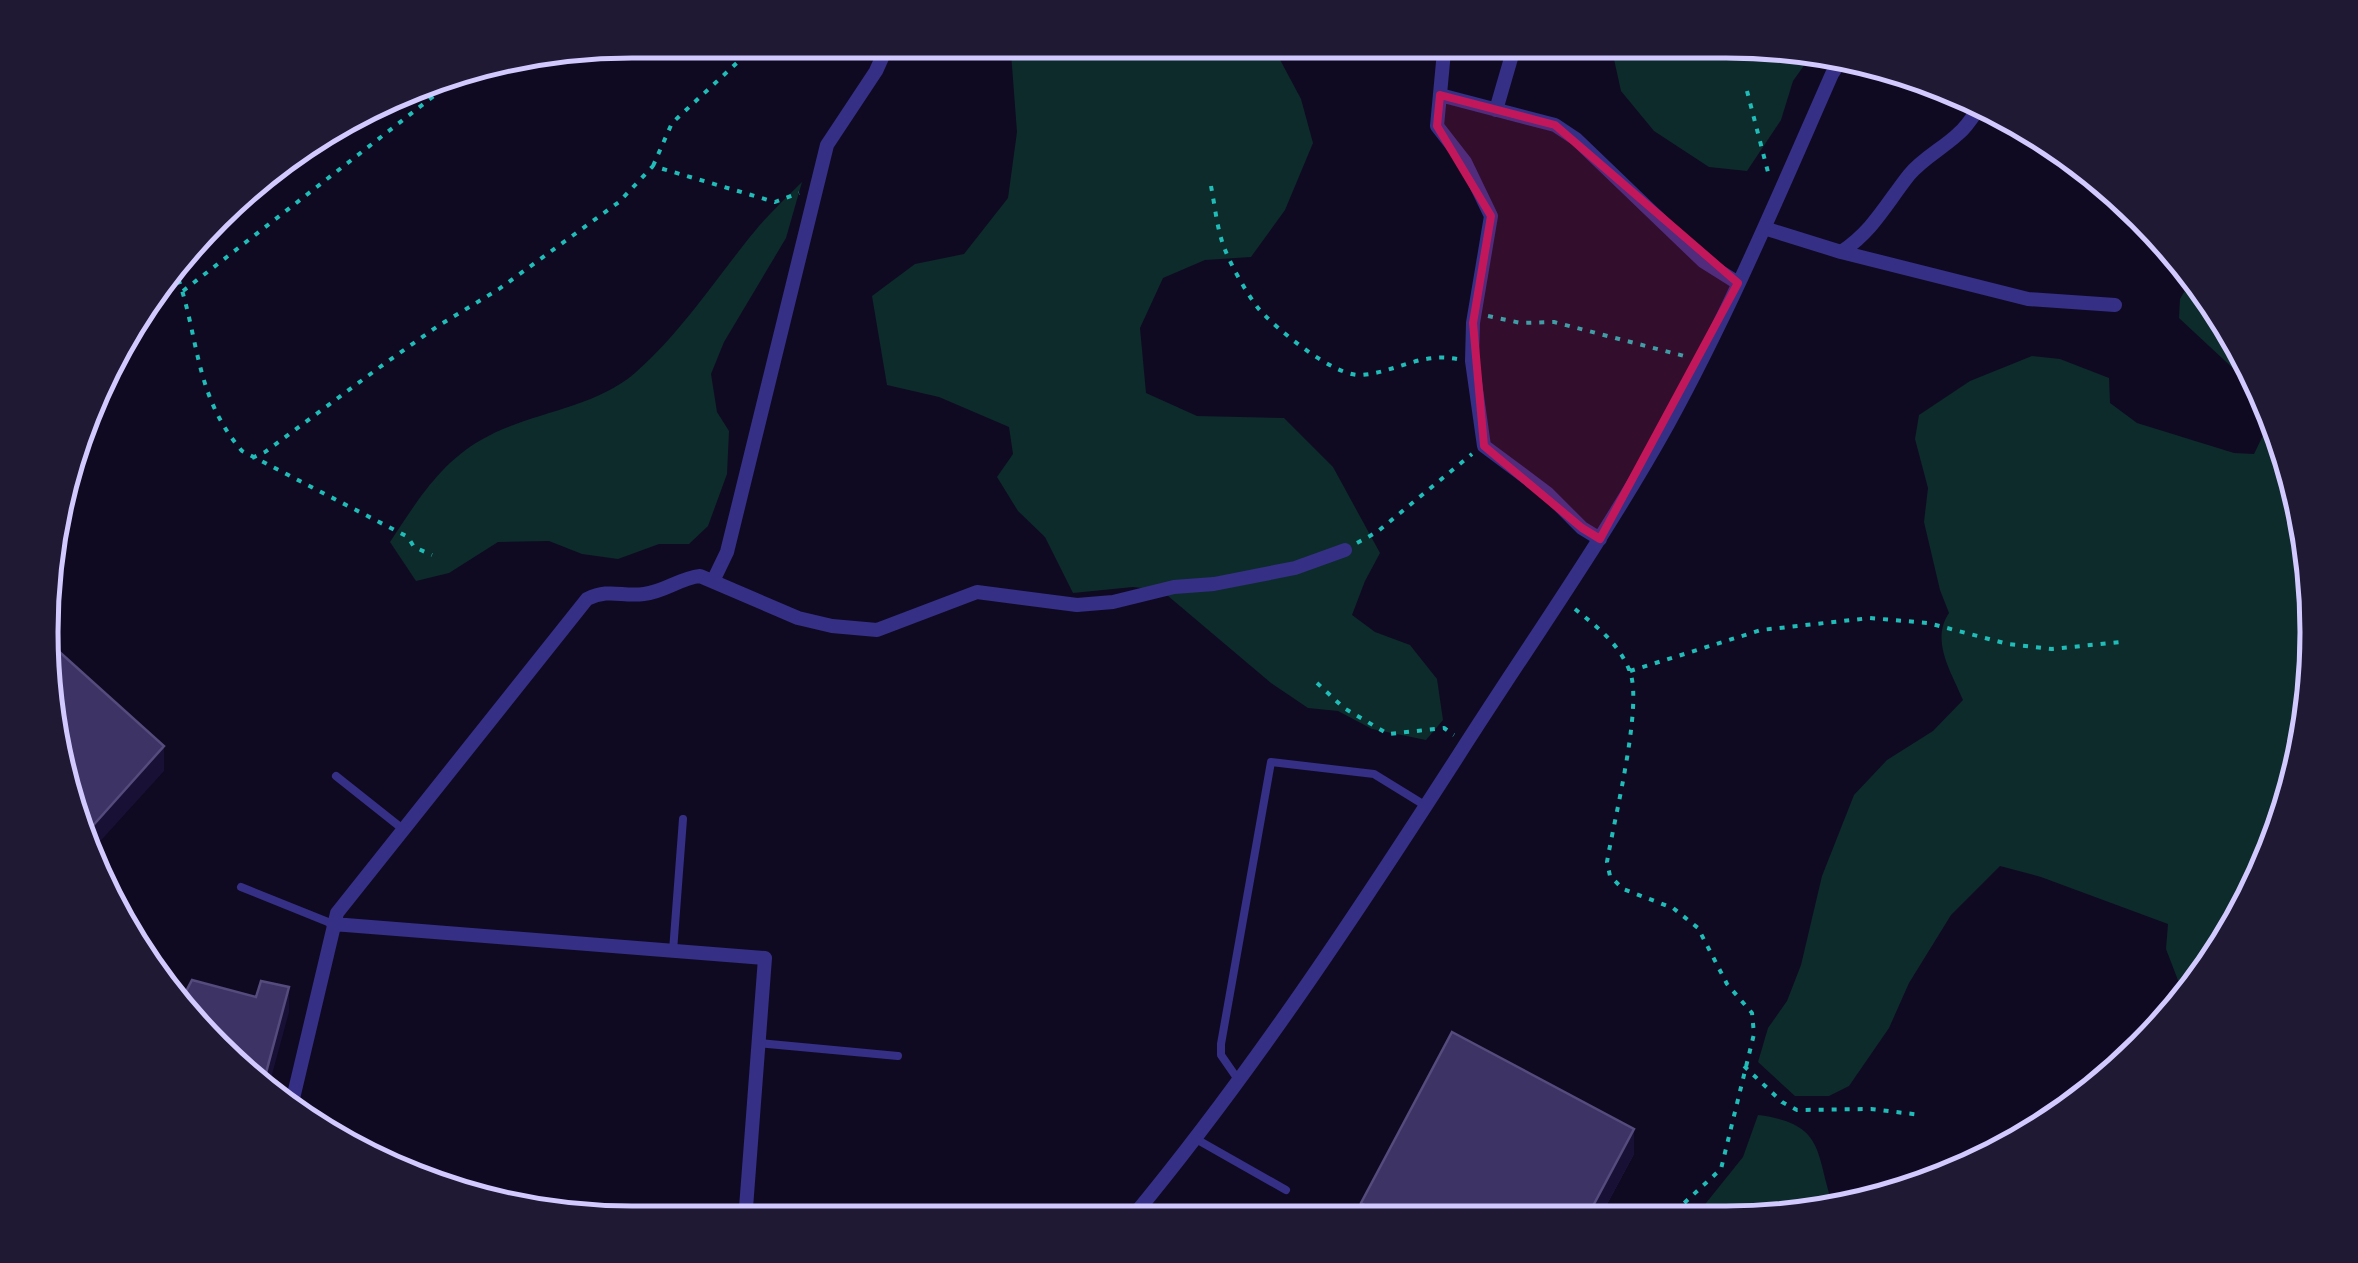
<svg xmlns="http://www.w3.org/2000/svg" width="2358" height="1263" viewBox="0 0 2358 1263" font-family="'DejaVu Sans',sans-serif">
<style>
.green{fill:#0d2b2b}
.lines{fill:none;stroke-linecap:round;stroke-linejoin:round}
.path{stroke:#20bdb8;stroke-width:4;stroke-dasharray:5 8;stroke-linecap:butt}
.service{stroke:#353085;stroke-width:8}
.minor{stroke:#353085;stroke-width:14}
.wall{fill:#2c2151}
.shaded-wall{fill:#191036}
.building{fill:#3d3364;stroke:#554b7c;stroke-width:2.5}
.marked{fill:#c2185b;fill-opacity:0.2;stroke:#c2185b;stroke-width:8;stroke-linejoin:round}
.rim{fill:none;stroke:#d2caff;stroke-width:5}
</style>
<rect width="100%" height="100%" fill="#0f0a21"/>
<path class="green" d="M1013,40L1270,41L1301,99L1313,143L1285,210L1251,257L1205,260L1163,278L1140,328L1146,393L1197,416L1284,418L1333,467L1380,553L1365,581L1352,615L1375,632L1410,645L1437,679L1443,720L1426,740L1372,729L1338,711L1308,708L1271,683L1161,590L1133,587L1073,593L1045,537L1018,511L997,477L1013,454L1009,427L939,397L887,385L872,296L915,264L964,254L1008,198L1017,132L1011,53Z
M1610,41H1765L1815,50L1793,81L1781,120L1747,171L1709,167L1654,131L1621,91Z
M802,182L786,238L724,342L711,374L717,412L729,431L727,474L708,526L689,544H659L618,559L582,554L549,541L498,542L449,573L416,581L390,542C416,503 439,464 481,440C528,412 592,410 635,373C684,330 718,275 759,226C772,211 787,197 802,182Z
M2183,260L2195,271L2252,386L2179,318L2180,299L2191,280Z
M2032,356L2060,359L2109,378L2110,403L2137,423L2234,453L2254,454L2270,421L2298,478L2313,708L2239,927L2186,1001L2166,949L2168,924L2041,877L2000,866L1951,915L1909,983L1889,1028L1849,1086L1829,1096H1795L1758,1062L1768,1028L1787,1001L1801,965L1822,876L1854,795L1887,760L1933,731L1963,700C1952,673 1930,641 1949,613L1940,590L1924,522L1928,488L1915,439L1919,415L1970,381Z
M1758,1115C1829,1124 1814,1156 1835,1210L1803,1218H1694L1743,1157Z"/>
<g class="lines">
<path class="path" d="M1747,91L1769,176
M653,166L672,123L754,47
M1211,186C1215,206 1217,229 1224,247C1231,266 1246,292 1258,308C1275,328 1333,376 1360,375C1395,373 1419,352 1457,359
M174,267C200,333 192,393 242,451L408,537L414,547L432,555
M183,291L471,67
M1488,316L1521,323L1554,322L1688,357
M252,458L265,452L384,364L438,326L499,289L619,202L653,166L775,202L799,193
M1357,543L1377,532L1472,454
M1575,609C1597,627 1619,643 1630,672C1643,706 1614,820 1607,862L1610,876L1623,889L1673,908L1698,928L1727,984L1752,1013L1754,1034L1721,1169L1668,1218
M1630,671L1761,630L1870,618L1928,623L2008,644L2052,649L2120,642
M1317,683L1344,708L1388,734L1444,728L1454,735
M1744,1066L1782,1102L1797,1110L1871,1109L1921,1115"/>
<path class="service" d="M336,776L404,830
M241,887L333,924
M673,951L683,819
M758,1043L898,1056
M1239,1081L1221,1055V1044L1271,762L1374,774L1426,806
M1196,1139L1286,1190"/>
<path class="minor" d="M1445,41L1437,126L1465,162L1491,216L1473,323L1472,361L1484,446L1547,493L1582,528L1600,539
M1440,95L1555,125L1576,139L1703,261L1738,283
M1496,110L1516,41
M1764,228L1841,252C1873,231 1886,204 1909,175C1923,158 1942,149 1958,134C1968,126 1975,113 1982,103
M1841,252L2028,299L2115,305
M714,579L727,552L827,145L876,71L890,40
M333,924L765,958L745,1221
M291,1107L337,913L587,599C610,588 621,597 644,594C664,592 680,578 700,576L798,618L832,626L877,630L977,592L1077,605L1113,602L1174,587L1214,584L1295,568L1345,550
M1130,1220C1251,1074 1355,916 1458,756C1528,646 1604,539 1668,424C1730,311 1780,192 1832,74L1845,54"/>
</g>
<path class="wall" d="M1634,1154L1599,1219H1361V1203Z"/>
<path class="shaded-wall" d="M164,746V771L85,858L81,839Z
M289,987V1012L268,1089L263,1084Z
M1634,1129V1154L1599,1219H1586Z"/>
<path class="building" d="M44,638L164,746L81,839L41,671Z
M192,980L256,997L261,981L289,987L263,1084L187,1022L178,1007Z
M1452,1032L1634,1129L1586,1219H1391L1361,1203Z"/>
<path class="marked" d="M1440,95L1555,125L1738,283L1600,539L1582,528L1484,446L1473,323L1491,216L1437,126Z"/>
<path d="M0 0H2358V1263H0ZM632 58H1726A574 574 0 0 1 2300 632V632A574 574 0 0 1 1726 1206H632A574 574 0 0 1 58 632V632A574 574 0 0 1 632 58Z" fill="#1f1933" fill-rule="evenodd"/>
<path class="rim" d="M632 58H1726A574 574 0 0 1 2300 632V632A574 574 0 0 1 1726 1206H632A574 574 0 0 1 58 632V632A574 574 0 0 1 632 58Z"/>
</svg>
